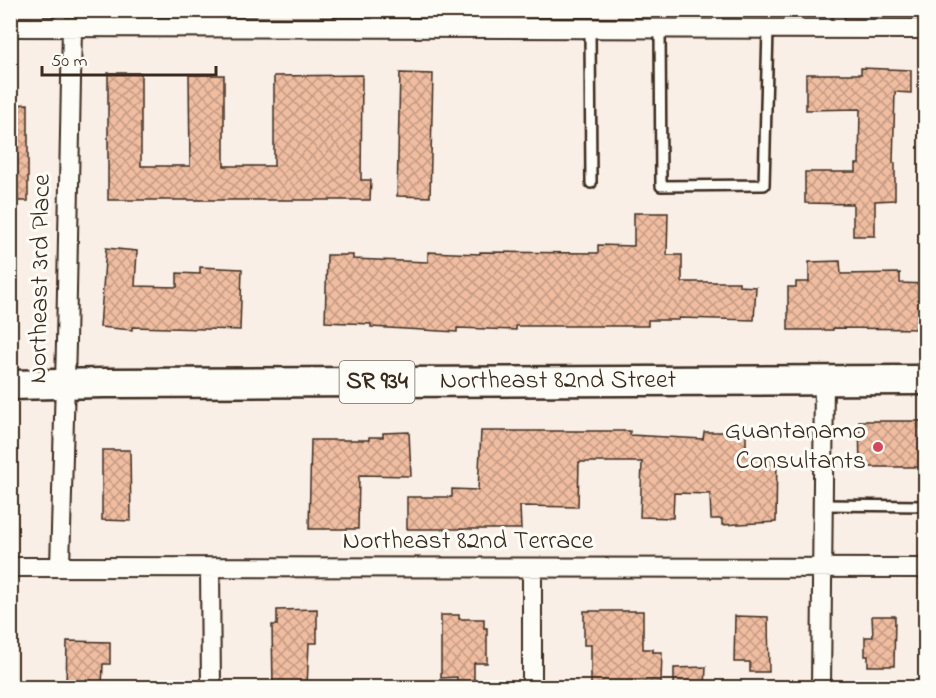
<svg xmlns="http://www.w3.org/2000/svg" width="936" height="698" viewBox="0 0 936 698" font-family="'Indie Flower',sans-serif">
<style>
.building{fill:url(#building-cross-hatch);stroke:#3b2a1e;stroke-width:1.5}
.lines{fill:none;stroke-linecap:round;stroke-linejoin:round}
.service-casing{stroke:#3b2a1e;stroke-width:14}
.minor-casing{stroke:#3b2a1e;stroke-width:22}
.primary-casing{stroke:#3b2a1e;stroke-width:33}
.service{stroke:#fdfcf7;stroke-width:9}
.minor{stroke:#fdfcf7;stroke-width:18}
.primary{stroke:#fdfcf7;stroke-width:28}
.poi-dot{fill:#d1495b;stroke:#fdfcf7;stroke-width:2}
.labels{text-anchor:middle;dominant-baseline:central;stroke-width:6;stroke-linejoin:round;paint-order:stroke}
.shield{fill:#fdfcf7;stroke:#75695f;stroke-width:1.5}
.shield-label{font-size:24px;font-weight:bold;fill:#3b2a1e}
.street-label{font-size:26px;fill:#3b2a1e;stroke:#fdfcf7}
.poi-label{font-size:26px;fill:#3b2a1e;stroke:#fdfcf7;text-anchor:end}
</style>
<defs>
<pattern id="building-cross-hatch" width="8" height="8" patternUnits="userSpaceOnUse" patternTransform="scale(1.5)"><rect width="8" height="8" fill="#f0bda1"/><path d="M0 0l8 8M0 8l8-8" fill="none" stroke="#c49a83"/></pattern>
</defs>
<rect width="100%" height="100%" fill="#faefe6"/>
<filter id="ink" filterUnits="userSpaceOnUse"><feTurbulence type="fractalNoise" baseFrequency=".0167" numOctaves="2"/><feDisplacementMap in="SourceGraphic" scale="12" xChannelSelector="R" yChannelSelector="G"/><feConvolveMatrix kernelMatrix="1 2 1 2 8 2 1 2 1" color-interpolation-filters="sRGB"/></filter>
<g filter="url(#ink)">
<path class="building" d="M861,68L911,70V93L895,92L893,163H895V200L875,201V236H853V204L805,203V172H856V164H859L860,109L806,110V74H861Z
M108,73H141V166H190L189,75H224V166H274V76L362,75L361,180H371L370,200H108Z
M400,73L433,74L430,197L397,196Z
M28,104V201H10V105Z
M634,213H668L667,255H682V282H739V286L756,287L754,320L679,318V320H648V326H516V330L457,328V332L371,327V324L325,322L327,255H353V259L428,262V252L480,254V252L598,253V245L634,246Z
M106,248L137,251L135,286L177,287V273L200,274V267L242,269L240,330L132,327V330L100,327Z
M840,261L841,274L900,273V283L926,284V329L833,328V330H788V287H796V282H809V262Z
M859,421H926V467H860Z
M481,431H630V435L703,439L704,432H746V455L777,456L776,522L722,525V519H711L710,494L674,493L673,518L640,517L642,462H579L578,507L520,506L521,529H407V497H452V489L478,490Z
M409,432L411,476L359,475L358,529H309L311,440H369V437H383V433Z
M102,450H130L131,521L102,520Z
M317,609V643H309L307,687H273L272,625H277V610Z
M584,611H643V649H653V652H662L661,683H628V687H591V645H584Z
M441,615H459V619H484V628H487V663H474V685H457V677L441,678Z
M735,616L768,617L769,672H750V662H734Z
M872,616H895L894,666H868V656H865V637H873Z
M67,641L110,642V664H103L102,687H66Z
M706,667L705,687H674V668Z"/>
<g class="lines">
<g class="service-casing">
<path id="service" d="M195,10L196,27
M377,10L378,28
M717,10L718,29
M837,10L841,29
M60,27L61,10
M590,29L591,183
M660,29L661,186L764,185L768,29
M822,505L926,506"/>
</g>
<g class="minor-casing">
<path id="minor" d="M10,27L926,29
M10,567L926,568
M60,567L66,343L72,27
M210,568L211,688
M532,688V568
M821,688L824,380"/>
</g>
<g class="primary-casing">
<g id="primary">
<path id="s1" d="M10,385L104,383L926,380"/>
</g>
</g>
<use href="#service" class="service"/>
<use href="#minor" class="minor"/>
<use href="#primary" class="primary"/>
</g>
</g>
<circle class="poi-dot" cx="878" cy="447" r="6"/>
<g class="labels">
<rect class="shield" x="339.5" y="361" width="75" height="42" rx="4.5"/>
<g class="shield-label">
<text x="377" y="382">SR 934</text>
</g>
<g class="street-label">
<text transform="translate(41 279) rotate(-89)">Northeast 3rd Place</text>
<text stroke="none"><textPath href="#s1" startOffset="548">Northeast 82nd Street</textPath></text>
<text x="468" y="542">Northeast 82nd Terrace</text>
</g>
<g class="poi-label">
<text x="866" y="432">Guantanamo<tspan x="866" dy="30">Consultants</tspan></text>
</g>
</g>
<rect width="936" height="698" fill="none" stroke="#fdfcf7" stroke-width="36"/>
<rect x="18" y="18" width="900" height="662" fill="none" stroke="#3b2a1e" stroke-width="2" filter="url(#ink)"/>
<path d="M42 66v9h174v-9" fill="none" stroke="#3b2a1e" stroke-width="3"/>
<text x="51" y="66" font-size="18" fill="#3b2a1e" stroke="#fdfcf7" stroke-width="4.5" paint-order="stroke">50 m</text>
</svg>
